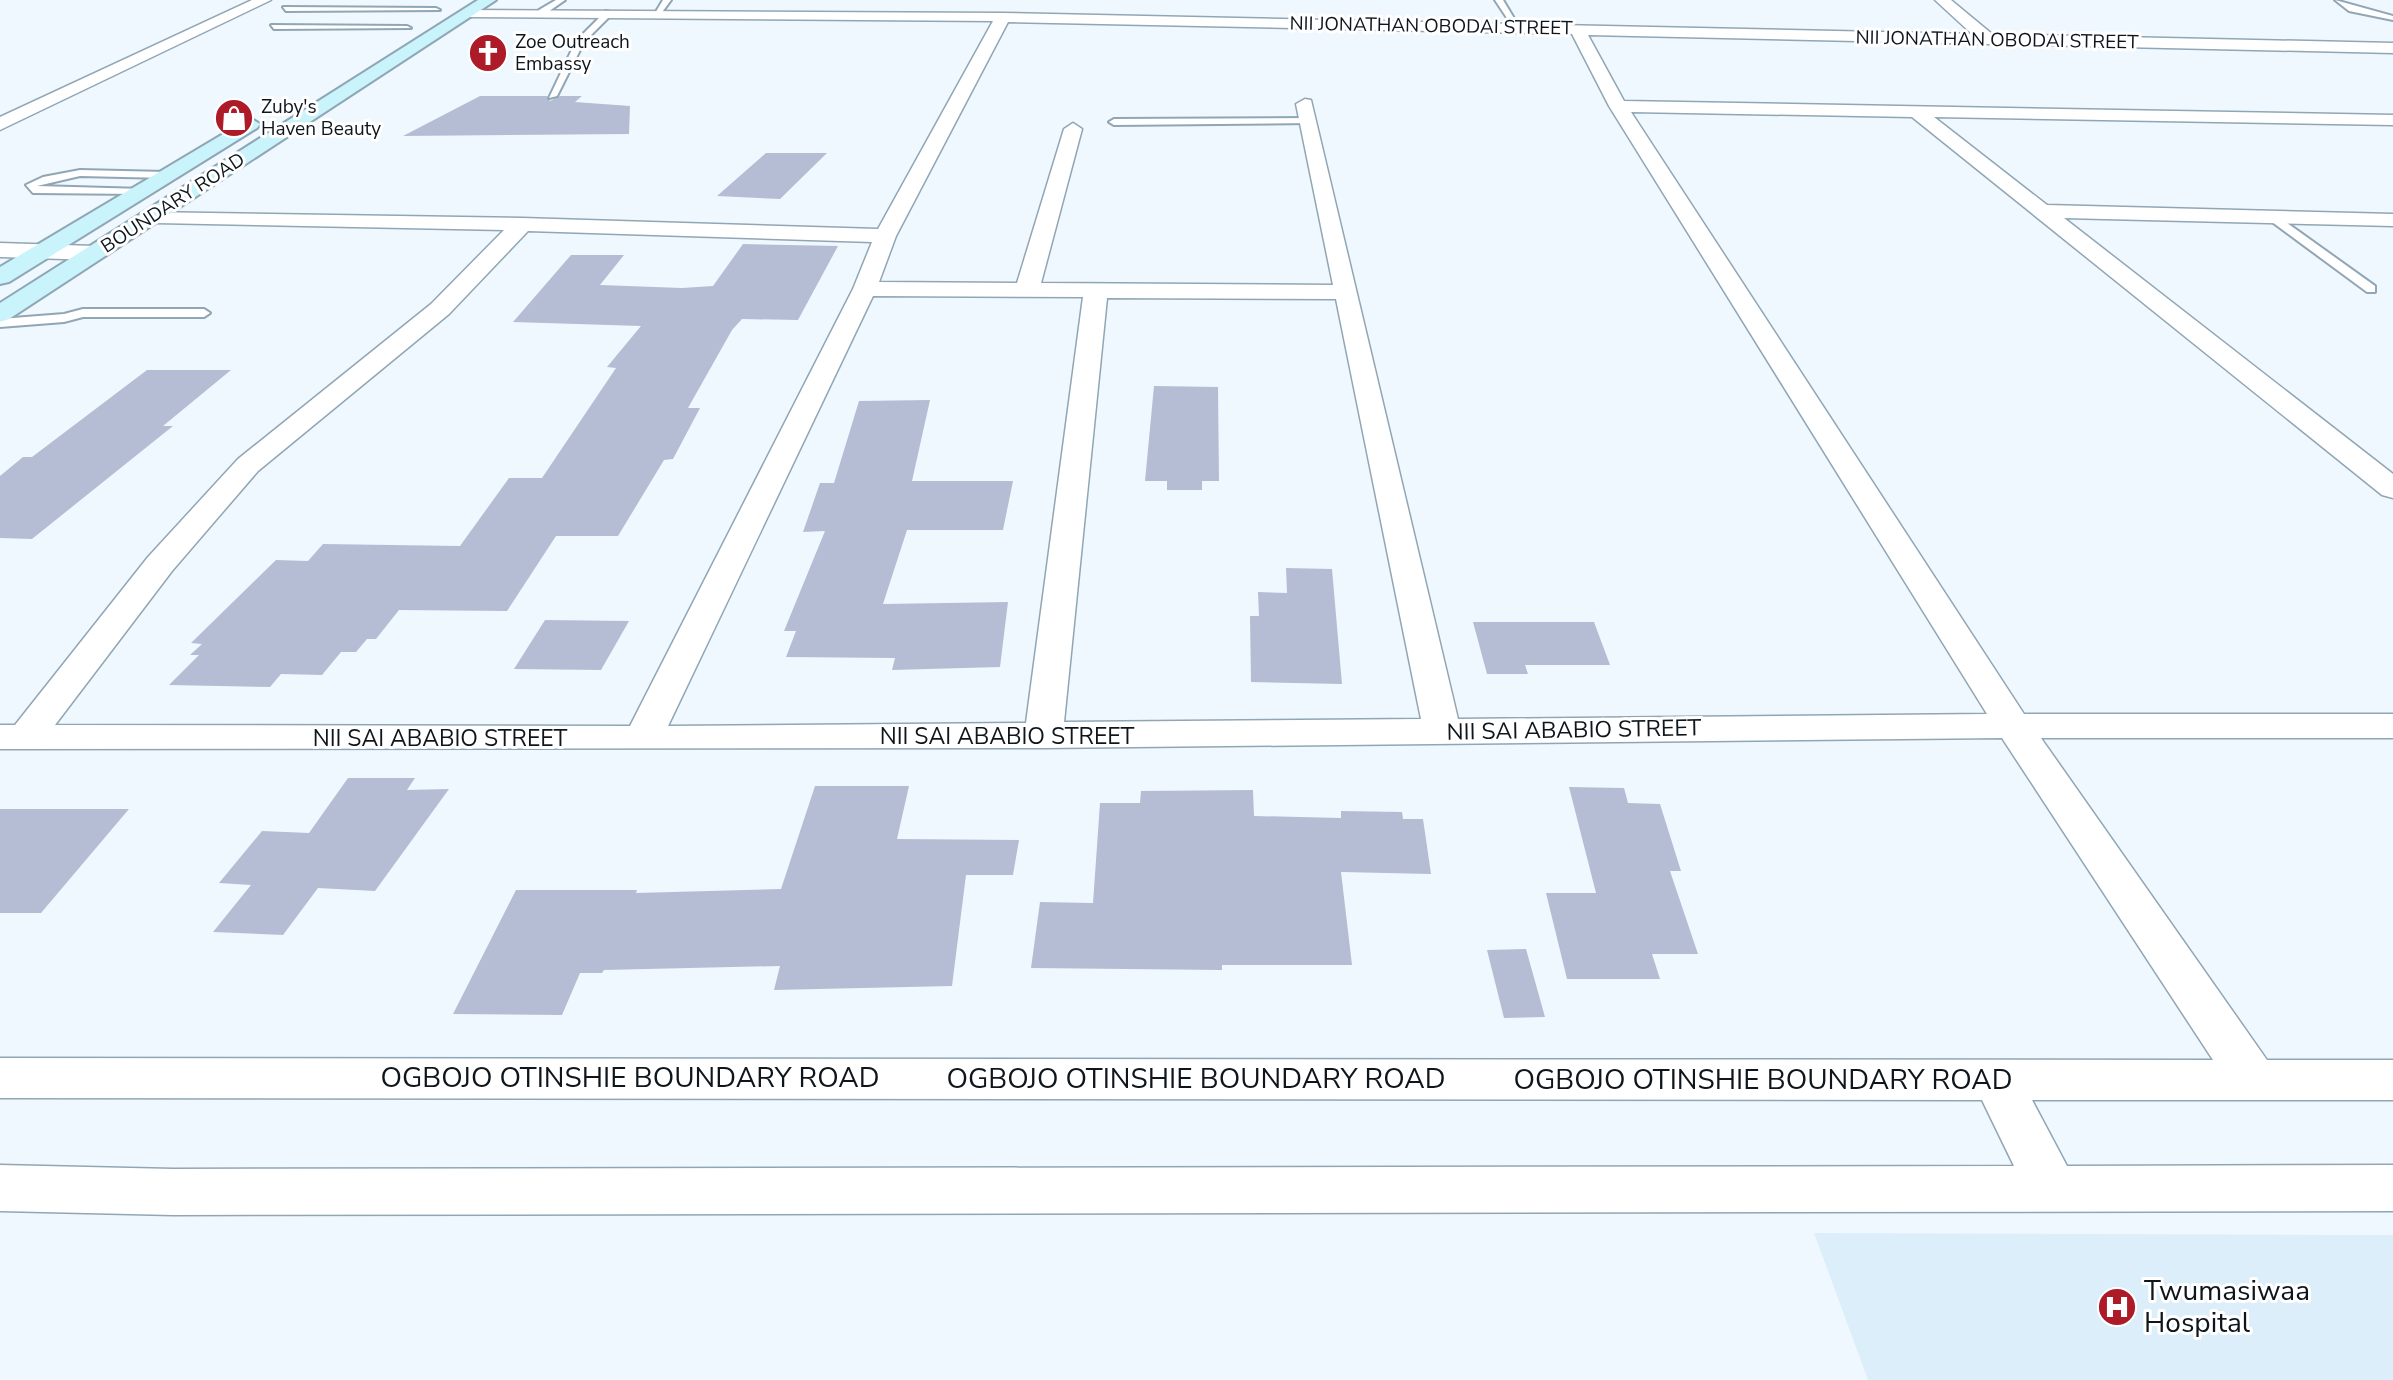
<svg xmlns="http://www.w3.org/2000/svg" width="2393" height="1380" viewBox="0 0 2393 1380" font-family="'Nunito Sans',sans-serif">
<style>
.built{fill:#ddeefb}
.building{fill:#b5bdd4}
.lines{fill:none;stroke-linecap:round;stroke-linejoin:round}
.lane-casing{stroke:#91a6b5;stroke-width:4}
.street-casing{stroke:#91a6b5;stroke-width:3}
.secondary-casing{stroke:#91a6b5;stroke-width:4}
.lane{fill:#fff;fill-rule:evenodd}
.street{fill:#fff;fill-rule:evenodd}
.secondary{fill:#caf4fc;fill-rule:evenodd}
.labels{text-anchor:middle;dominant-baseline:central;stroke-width:6;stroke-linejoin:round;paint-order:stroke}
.far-street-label{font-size:19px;fill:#0e161c;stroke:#fff}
.far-poi-label{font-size:19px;fill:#0e161c;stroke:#fff;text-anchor:start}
.street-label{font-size:23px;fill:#0e161c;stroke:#fff}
.near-street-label{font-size:28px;fill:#0e161c;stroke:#fff}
.near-poi-label{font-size:28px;fill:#0e161c;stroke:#fff;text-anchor:start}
</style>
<rect width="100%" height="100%" fill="#eff8ff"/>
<path class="built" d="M1814,1233L2393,1235V1380H1868Z"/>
<path class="building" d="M480,96H547L550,101L560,96H582L575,102L630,106L629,134L403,136Z
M766,153H827L780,199L717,196Z
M743,244L838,246L798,320L742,319L732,330L688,408H700L673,459L664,460L618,536H556L507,611L399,610L376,639H367L356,652H341L322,675L281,674L270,687L169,685L199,655H190L202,644L191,643L276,560L308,561L323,544L460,546L509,478H542L616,368L607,367L641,326L513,322L571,255H624L600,285L682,288L713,286Z
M147,370H231L163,426H173L32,539L0,538V476L23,457H32Z
M1154,386L1218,387L1219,481H1202V490H1167V481H1145Z
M930,400L912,481H1013L1003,530H907L883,604L1008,602L1000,667L892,670L895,658L786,657L796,631H784L825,531L803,532L820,483H834L859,401Z
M1286,568L1332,569L1342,684L1251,682L1250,616H1259L1258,592L1287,593Z
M545,620L629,621L601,670L514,669Z
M1473,622H1594L1610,665H1525L1528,674H1487Z
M348,778H415L407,790L449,789L375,891L318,888L283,935L213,932L251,885L219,883L262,831L309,833Z
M815,786H909L897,839L1019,840L1013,875H966L952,986L774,990L780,966L604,970L602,973H580L562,1015L453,1014L516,890H637L636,893L781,889Z
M1569,787L1624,788L1628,803L1660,804L1681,871H1670L1698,954H1652L1660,979H1567L1546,893H1596Z
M1253,790L1254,816L1341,818V811L1402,812L1403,819H1423L1431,874L1341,872L1352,965H1222V970L1031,968L1040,902L1093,903L1100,803H1140L1141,791Z
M0,809H129L41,913H0Z
M1526,949L1545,1017L1504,1018L1487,950Z"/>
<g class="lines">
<g class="lane-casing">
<path id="lane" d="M556,0H565L545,14H539V10Z
M663,0H671L660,15H654Z
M1495,0H1503L1521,30H1515Z
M2335,0L2393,16V20L2349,11Z
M283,7L436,8L440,10L286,11Z
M606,11L613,13L584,42L557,96L549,98L576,41Z
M271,25L407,26L411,28L274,29Z
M1309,118L1312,123L1114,125L1109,122L1114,119Z
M80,170L166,172L171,175L166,178L80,176L37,186L144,189L145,191L140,194L33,193L26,185L43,177Z
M2268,215H2276L2375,286V292H2367L2268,219Z
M83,309H204L210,313L204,317H83L64,322L0,327V319L64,314Z"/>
</g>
<g class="street-casing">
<path id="street" d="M252,0H271L0,130V117Z
M1935,0H1951L1992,34L2393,43V53L1588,35L1624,101L2393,115V125L1934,117L2047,205L2393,214V226L2064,218L2393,474V498L2382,495L1912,117L1631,112L2024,714H2393V738H2041L2267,1060H2393V1100H2032L2067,1166L2393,1165V1211L173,1215L0,1211V1165L173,1169L2014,1166L1982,1100L0,1098V1058L2213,1060L2002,738L1043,748L0,749V725H15L148,557L238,459L431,304L504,230L156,223L148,222L145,217L148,212L522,218L878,229L993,21L468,17L461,13L463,10L1003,13L1972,34ZM1008,22L1572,34L1609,106L1987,714L1458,719L1311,100L1305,99L1296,104L1333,285L1041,283L1082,129L1073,123L1064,129L1017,283L879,282L896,236ZM528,231L872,242L853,289L630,726L55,725L172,571L258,471L449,314ZM873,296L1083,297L1026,723L668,726ZM1107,298L1336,299L1421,719L1064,722Z
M0,243L95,246L106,253L95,260L0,257Z"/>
</g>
<g class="secondary-casing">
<path id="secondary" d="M478,0H496L9,319L0,322V303Z
M250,118L260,124L257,128L9,282L0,284V267Z"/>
</g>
<use href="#lane" class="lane"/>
<use href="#street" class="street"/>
<use href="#secondary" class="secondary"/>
</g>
<defs>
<g id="church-disc" transform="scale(2.0125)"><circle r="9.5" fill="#ad1a28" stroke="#fff"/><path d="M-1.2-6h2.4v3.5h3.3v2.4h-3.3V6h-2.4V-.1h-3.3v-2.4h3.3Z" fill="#fff"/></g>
<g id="shop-disc" transform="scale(2.0125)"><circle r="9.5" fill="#ad1a28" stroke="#fff"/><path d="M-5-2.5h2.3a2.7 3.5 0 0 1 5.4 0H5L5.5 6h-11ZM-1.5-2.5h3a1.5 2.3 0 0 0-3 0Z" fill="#fff"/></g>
<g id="hospital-disc" transform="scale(2.0125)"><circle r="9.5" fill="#ad1a28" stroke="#fff"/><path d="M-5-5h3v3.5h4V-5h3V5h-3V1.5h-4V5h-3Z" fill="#fff"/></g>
</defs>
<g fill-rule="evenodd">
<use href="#church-disc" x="488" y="53"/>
<use href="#shop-disc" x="234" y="118"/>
<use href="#hospital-disc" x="2117" y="1307"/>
</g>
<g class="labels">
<g class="far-street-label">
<text transform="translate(1431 26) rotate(1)">NII JONATHAN OBODAI STREET</text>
<text transform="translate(1997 40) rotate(1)">NII JONATHAN OBODAI STREET</text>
<text transform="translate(173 203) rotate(-33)">BOUNDARY ROAD</text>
</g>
<g class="far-poi-label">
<text x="515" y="42">Zoe Outreach<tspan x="515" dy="22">Embassy</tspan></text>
<text x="261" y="107">Zuby's<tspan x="261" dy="22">Haven Beauty</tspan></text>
</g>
<g class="street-label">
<text transform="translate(1574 730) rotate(-1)">NII SAI ABABIO STREET</text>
<text x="1007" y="736">NII SAI ABABIO STREET</text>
<text x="440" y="738">NII SAI ABABIO STREET</text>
</g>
<g class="near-street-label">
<text x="630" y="1078">OGBOJO OTINSHIE BOUNDARY ROAD</text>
<text x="1196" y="1079">OGBOJO OTINSHIE BOUNDARY ROAD</text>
<text x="1763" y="1080">OGBOJO OTINSHIE BOUNDARY ROAD</text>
</g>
<g class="near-poi-label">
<text x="2144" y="1291">Twumasiwaa<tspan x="2144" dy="32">Hospital</tspan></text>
</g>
</g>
</svg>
